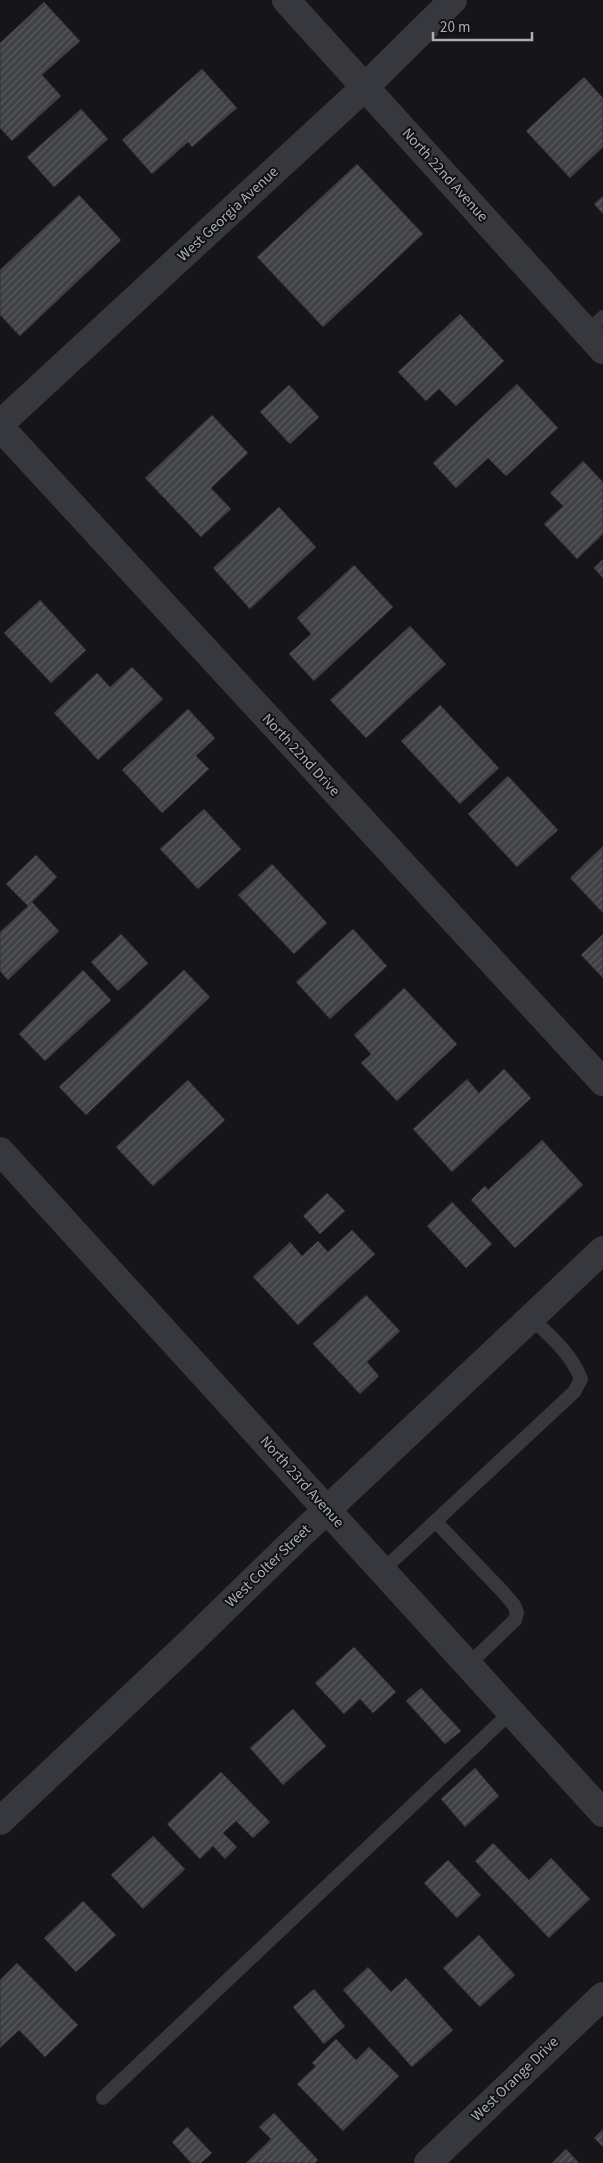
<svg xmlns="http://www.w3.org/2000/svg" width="603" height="2163" viewBox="0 0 603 2163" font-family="'Source Sans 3',sans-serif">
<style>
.building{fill:url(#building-hatch);stroke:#303034}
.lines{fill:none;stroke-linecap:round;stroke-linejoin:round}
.service{stroke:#37383d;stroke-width:14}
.minor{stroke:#37383d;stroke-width:28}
.tertiary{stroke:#37383d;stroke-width:28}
.labels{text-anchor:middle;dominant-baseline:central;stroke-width:4;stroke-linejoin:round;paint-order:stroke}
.street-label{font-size:15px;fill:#a8adb8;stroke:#111113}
</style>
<defs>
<pattern id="building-hatch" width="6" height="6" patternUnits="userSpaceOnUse" patternTransform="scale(1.25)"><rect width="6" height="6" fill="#404145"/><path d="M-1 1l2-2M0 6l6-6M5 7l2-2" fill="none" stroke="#595a5e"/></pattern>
</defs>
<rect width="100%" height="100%" fill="#161618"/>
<path class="building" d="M44,2L80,41L42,75L61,96L12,141L0,128V43Z
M202,69L237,108L192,147L188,142L152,174L122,140Z
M584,77L603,98V147L570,178L526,131Z
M81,109L108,139L54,187L27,157Z
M357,164L423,234L323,327L257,257Z
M79,195L121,240L20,336L0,315V270Z
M603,196V214L594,204Z
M460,314L504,361L456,406L439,389L426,401L398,372Z
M517,384L558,428L506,476L488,458L456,488L433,463Z
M289,385L319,417L290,444L260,412Z
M212,415L248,453L211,488L231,509L201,537L145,478Z
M583,461L603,482V534L577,559L544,524L563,506L550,493Z
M279,507L316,547L250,609L213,568Z
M603,559V578L594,568Z
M354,565L393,607L314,681L289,654L311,634L297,618Z
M40,600L86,650L51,683L4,633Z
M410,626L446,664L366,738L330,700Z
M132,667L163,699L98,760L54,713L97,673L110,687Z
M440,705L499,768L460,804L401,741Z
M188,709L215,738L196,756L209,769L162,813L122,770Z
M508,776L558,830L517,867L468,814Z
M204,809L241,849L198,889L160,849Z
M603,846V913L570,878Z
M36,855L57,877L32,902L59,931L8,980L0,971V932L28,906L6,884Z
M272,864L327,923L294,954L238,895Z
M353,929L387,966L330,1019L296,982Z
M121,934L148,963L118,991L91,962Z
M603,934V978L581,955Z
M83,970L111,1000L45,1061L19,1034Z
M184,970L210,997L86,1115L59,1087Z
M404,988L457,1044L397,1101L361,1063L371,1054L354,1035Z
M504,1069L531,1098L452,1172L413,1129L467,1079L479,1093Z
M188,1080L225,1120L153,1186L116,1147Z
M542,1140L583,1185L515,1248L471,1200L485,1186L488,1190Z
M327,1193L345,1211L320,1234L303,1216Z
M452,1202L492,1244L466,1268L427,1226Z
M352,1230L375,1254L298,1325L253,1277L290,1242L302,1256L318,1241L328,1252Z
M366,1295L400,1331L367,1362L379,1376L360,1394L313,1344Z
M354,1647L396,1692L373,1713L360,1699L344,1714L315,1683Z
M421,1688L461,1731L445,1744L406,1701Z
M293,1709L326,1746L283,1785L250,1748Z
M475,1768L499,1796L465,1827L441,1799Z
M221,1772L270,1822L253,1838L236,1821L223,1833L237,1847L225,1859L213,1846L200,1859L167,1824Z
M153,1836L185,1869L143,1909L111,1875Z
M493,1843L529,1880L551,1858L590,1899L549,1938L475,1861Z
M448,1860L481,1895L457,1918L424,1883Z
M83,1901L116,1935L76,1972L44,1938Z
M479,1935L515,1975L480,2007L443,1968Z
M17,1963L78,2025L45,2057L19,2030L0,2048V1980Z
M368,1967L391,1992L406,1978L453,2030L412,2067L343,1990Z
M314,1989L345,2026L324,2044L293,2007Z
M336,2039L356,2060L369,2047L399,2076L343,2131L297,2084L316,2066L312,2063Z
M274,2113L318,2160L315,2163H246L271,2139L259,2127Z
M187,2127L212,2153L201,2163H191L172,2142Z
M603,2129V2147L594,2138Z
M566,2149L579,2163H552Z"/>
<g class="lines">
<path class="service" d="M587,332L603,317
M436,1522L502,1591L514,1605L517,1613L515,1620L469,1664
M383,1570L574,1392L581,1379C571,1353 550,1336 531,1318
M103,2098L512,1711"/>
<path class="minor" d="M286,0L603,350
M0,424L365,87L453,0
M0,427L603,1082
M428,2163L603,1996"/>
<path class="tertiary" d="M0,1151L603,1813
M0,1821L185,1647L297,1538L603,1250"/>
</g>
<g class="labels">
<g class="street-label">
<text transform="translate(445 175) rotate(48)">North 22nd Avenue</text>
<text transform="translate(228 214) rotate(-43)">West Georgia Avenue</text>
<text transform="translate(301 755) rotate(47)">North 22nd Drive</text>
<text transform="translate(302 1482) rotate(48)">North 23rd Avenue</text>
<text transform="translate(268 1566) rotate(-44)">West Colter Street</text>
<text transform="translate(515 2079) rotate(-44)">West Orange Drive</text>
</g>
</g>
<path d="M433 32v8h99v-8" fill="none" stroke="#a8adb8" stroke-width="2.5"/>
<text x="440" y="32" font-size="15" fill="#a8adb8" stroke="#111113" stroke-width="4" paint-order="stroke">20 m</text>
</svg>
